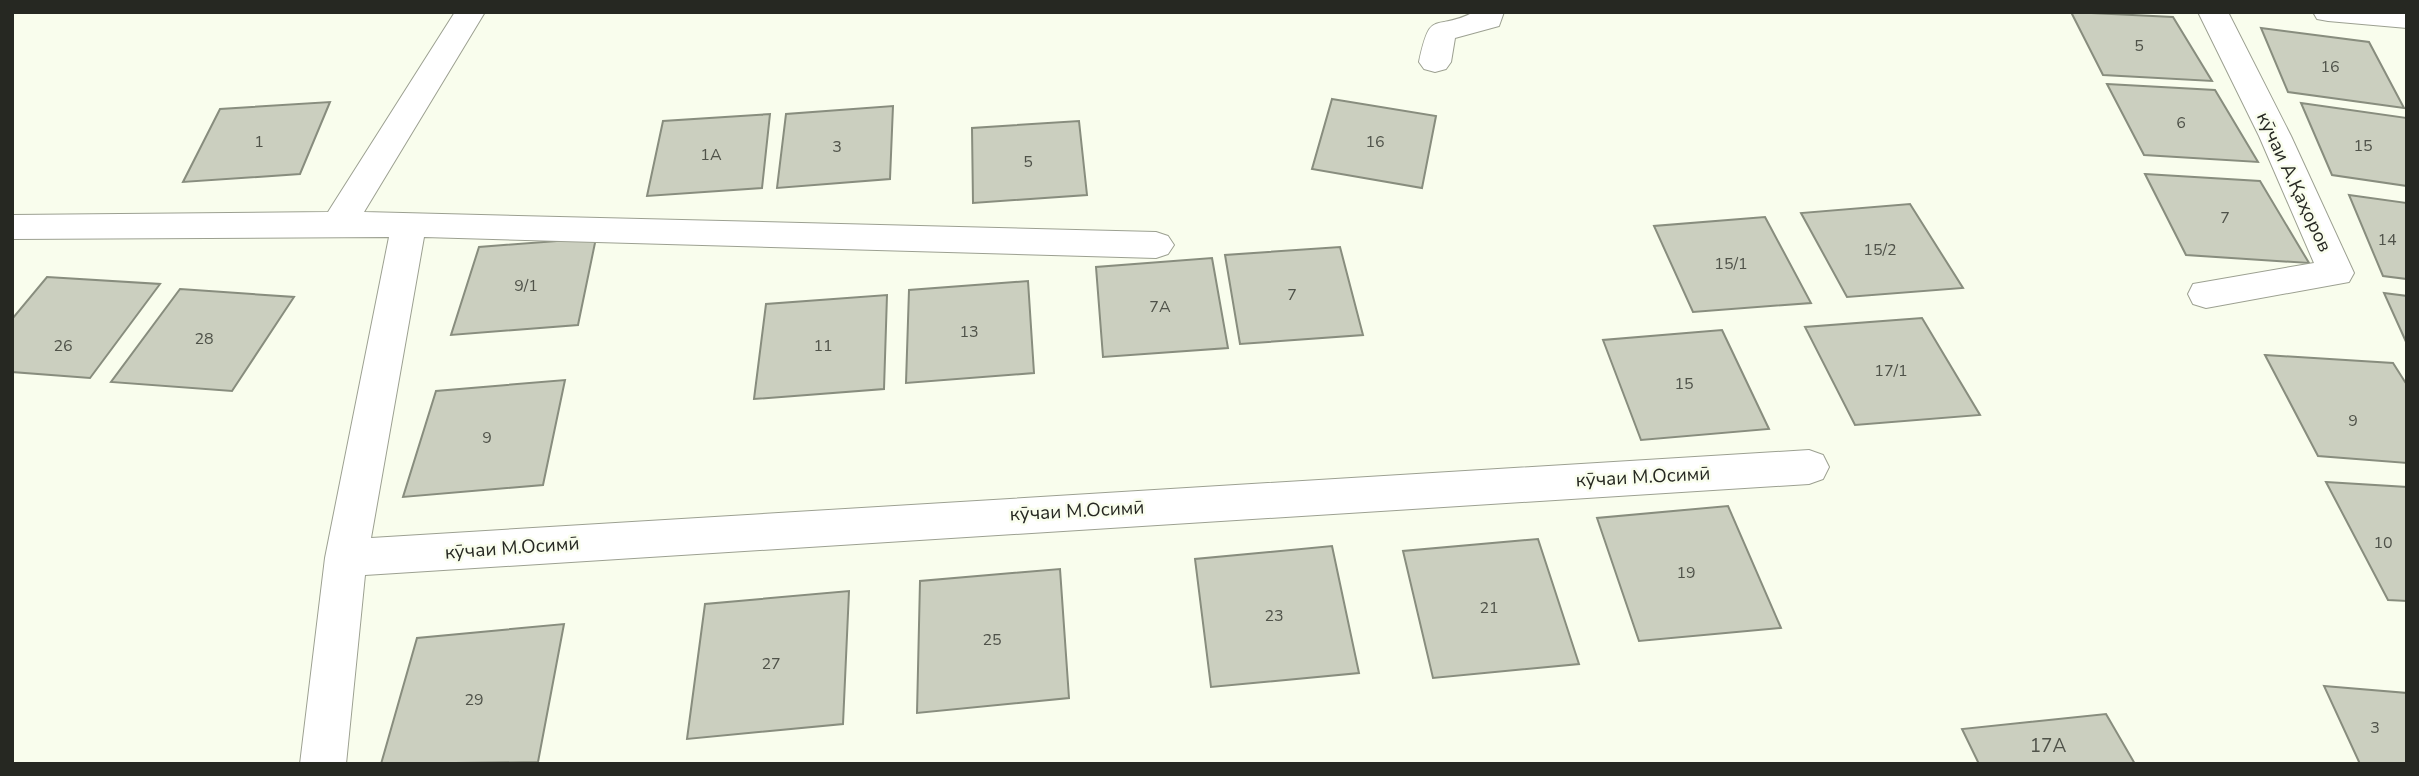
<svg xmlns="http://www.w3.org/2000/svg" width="2419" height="776" viewBox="0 0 2419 776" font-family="'Nunito Sans',sans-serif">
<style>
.building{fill:#cbcfbf;stroke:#888d7e;stroke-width:2}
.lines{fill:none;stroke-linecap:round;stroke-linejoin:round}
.street-casing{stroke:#9ca091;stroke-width:2}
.street{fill:#fff;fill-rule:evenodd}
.labels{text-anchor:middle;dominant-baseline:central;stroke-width:5;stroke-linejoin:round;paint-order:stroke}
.number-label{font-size:16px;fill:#4f5249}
.street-label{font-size:19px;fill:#262822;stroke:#f9fded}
.near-number-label{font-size:19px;fill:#4f5249}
</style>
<rect width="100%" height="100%" fill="#f9fded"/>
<path class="building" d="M2071,12L2173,17L2212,81L2103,75Z
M2261,28L2369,42L2404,108L2288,92Z
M2107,84L2215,90L2258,162L2144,155Z
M1332,99L1436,116L1422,188L1312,169Z
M330,102L300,174L183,182L220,109Z
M2301,103L2407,118V186L2332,175Z
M893,106L890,179L777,188L786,114Z
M770,114L762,188L647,196L663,121Z
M1079,121L1087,195L973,203L972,128Z
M2145,174L2260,181L2309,263L2186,255Z
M2349,195L2407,203V279L2383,276Z
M1910,204L1963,288L1847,297L1801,213Z
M1765,217L1811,303L1693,312L1654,226Z
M596,238L578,325L451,335L479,247Z
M1340,247L1363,335L1240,344L1225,255Z
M1212,258L1228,348L1103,357L1096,267Z
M47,277L160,284L90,378L12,372V319Z
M1028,281L1034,373L906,383L909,290Z
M180,289L294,297L232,391L111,382Z
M2384,293L2407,296V344Z
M887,295L884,389L754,399L766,304Z
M1922,318L1980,415L1855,425L1805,327Z
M1722,330L1769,429L1641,440L1603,340Z
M2265,355L2393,363L2407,385V463L2318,456Z
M565,380L543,485L403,497L436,391Z
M2326,482L2407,487V601L2388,600Z
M1728,506L1781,628L1639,641L1597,518Z
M1538,539L1579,664L1433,678L1403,551Z
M1332,546L1359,673L1211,687L1195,559Z
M1060,569L1069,698L917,713L920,581Z
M849,591L843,724L687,739L705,604Z
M564,624L538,762L381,764L417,638Z
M2324,686L2407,693V764H2360Z
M2106,714L2135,764H1979L1962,729Z"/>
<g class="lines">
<g class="street-casing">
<path id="street" d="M455,12H485L364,212L1156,232L1168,236L1174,245L1168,254L1156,258L424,237L371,538L1809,450L1823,455L1829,467L1823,479L1809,484L365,575L346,764H300L325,558L389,237L12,239V215L328,212Z
M1474,12H1504L1499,26L1455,38L1451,62L1446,69L1435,72L1424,69L1419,62C1431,6 1434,33 1474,12Z
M2198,12H2228L2291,136L2354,273L2349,282L2206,308L2193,304L2188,294L2193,284L2314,263L2259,136Z
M2313,12H2407V28L2328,21L2317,19Z"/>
</g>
<use href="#street" class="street"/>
</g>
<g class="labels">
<g class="number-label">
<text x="2139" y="46">5</text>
<text x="2330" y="67">16</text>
<text x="2181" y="123">6</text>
<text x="259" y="142">1</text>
<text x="1375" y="142">16</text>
<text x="2363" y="146">15</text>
<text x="837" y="147">3</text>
<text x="711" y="155">1А</text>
<text x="1028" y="162">5</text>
<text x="2225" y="218">7</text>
<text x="2387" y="240">14</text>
<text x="1880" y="250">15/2</text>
<text x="1731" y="264">15/1</text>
<text x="526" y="286">9/1</text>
<text x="1292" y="295">7</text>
<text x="1160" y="307">7А</text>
<text x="969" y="332">13</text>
<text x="204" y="339">28</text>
<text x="63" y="346">26</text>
<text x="823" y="346">11</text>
<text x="1891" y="371">17/1</text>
<text x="1684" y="384">15</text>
<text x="2353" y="421">9</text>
<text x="487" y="438">9</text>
<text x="2383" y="543">10</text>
<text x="1686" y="573">19</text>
<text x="1489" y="608">21</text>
<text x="1274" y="616">23</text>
<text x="992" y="640">25</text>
<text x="771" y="664">27</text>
<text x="474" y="700">29</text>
<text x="2375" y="728">3</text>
</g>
<g class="street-label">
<text transform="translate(2294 182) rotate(65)">кӯчаи А.Қаҳоров</text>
<text transform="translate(1643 477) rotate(-3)">кӯчаи М.Осимӣ</text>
<text transform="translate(1077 511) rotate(-3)">кӯчаи М.Осимӣ</text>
<text transform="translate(512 548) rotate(-4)">кӯчаи М.Осимӣ</text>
</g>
<g class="near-number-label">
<text x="2048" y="746">17А</text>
</g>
</g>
<rect width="2419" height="776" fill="none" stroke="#262822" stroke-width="28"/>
</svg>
